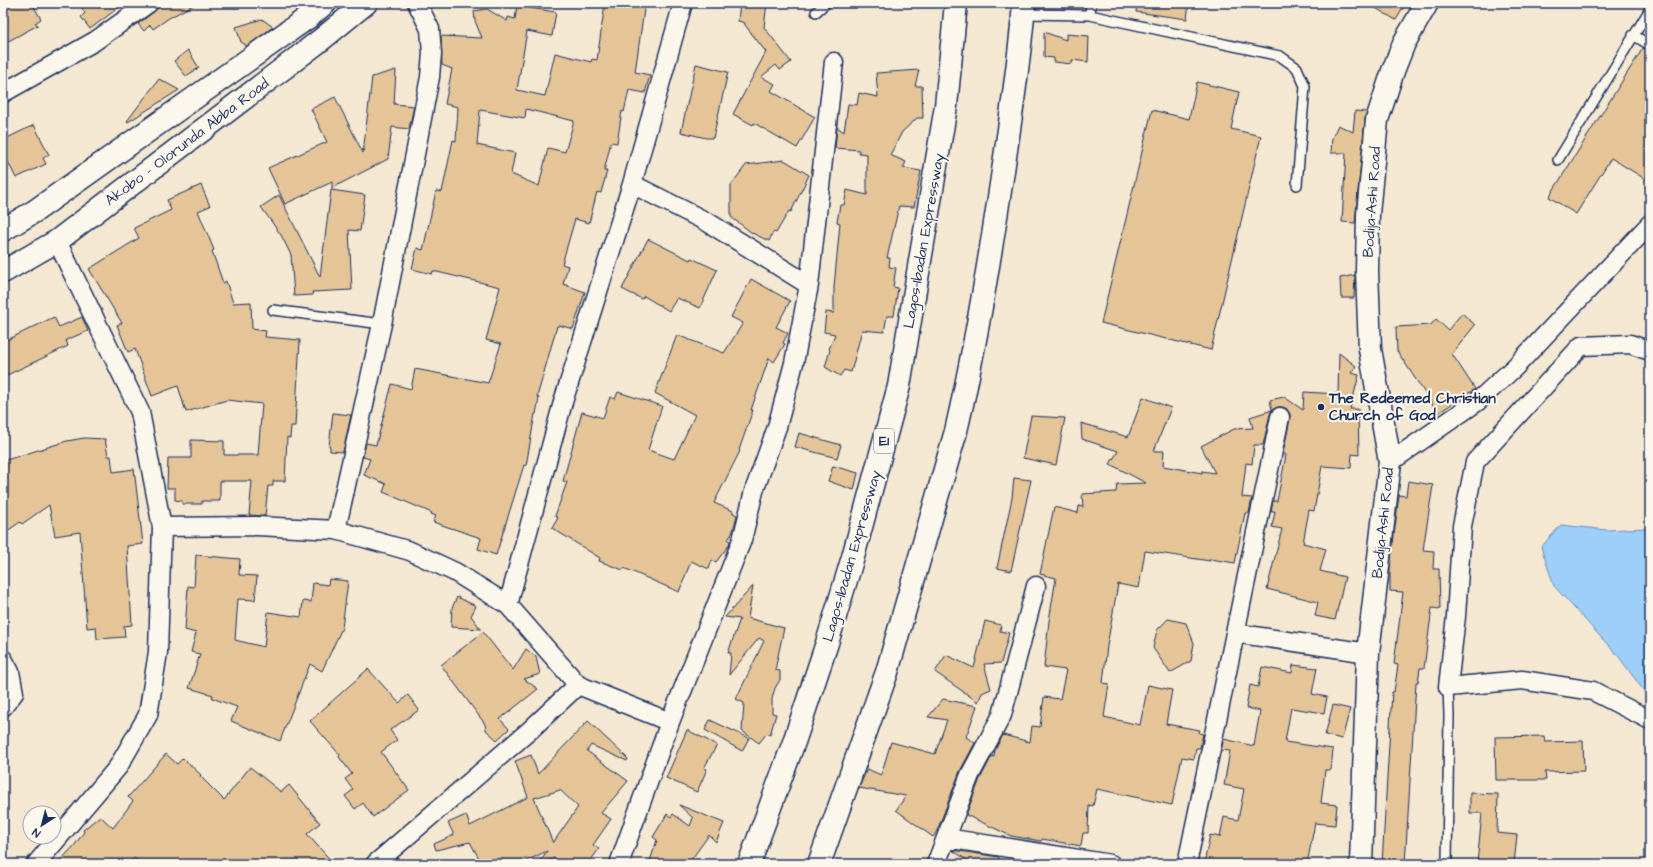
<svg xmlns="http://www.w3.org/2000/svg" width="1653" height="867" viewBox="0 0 1653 867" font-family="'Architects Daughter',sans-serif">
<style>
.water{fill:#9ecefa;stroke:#6a8ebc}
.building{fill:#e5c597;stroke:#1b2f5e;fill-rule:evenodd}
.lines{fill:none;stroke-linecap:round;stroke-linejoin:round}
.lane-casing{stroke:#1b2f5e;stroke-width:12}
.street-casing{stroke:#1b2f5e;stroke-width:21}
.secondary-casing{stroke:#1b2f5e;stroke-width:25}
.highway-casing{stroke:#1b2f5e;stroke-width:25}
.lane{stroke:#fbf7ec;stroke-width:9}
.street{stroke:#fbf7ec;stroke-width:18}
.secondary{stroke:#fbf7ec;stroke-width:22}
.highway{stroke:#fbf7ec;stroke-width:22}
.poi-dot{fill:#1b2f5e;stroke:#fbf7ec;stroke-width:1.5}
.labels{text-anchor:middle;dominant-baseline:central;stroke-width:4;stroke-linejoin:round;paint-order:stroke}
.shield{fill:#fbf7ec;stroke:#5e6b89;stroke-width:1}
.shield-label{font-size:14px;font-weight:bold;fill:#1b2f5e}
.street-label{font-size:15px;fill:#1b2f5e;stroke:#fbf7ec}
.poi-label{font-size:15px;font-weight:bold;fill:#1b2f5e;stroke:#fbf7ec;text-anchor:start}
</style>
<rect width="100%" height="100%" fill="#f4e8d2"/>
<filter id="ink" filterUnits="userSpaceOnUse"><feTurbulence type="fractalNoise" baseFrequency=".025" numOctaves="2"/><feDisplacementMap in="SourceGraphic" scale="8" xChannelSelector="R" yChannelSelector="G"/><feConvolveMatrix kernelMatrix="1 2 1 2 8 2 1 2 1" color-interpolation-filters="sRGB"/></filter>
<g filter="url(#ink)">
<path class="water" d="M1561,525L1607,530L1646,528L1650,532V696L1646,694L1619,657L1554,586L1541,547Z"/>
<path class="building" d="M3,3H32L41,19L35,23L38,25L3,44Z
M79,3H131L124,8L122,5L90,29L81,17L85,13Z
M159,3H197L169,18L153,29L150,25L144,31L138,24L155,11Z
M605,3H645L635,72L650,75L645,93L629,90L624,112L622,111L617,143L611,142L604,171H607L601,193L597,192L589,223L575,219L562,264L568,266L563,284L585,292L573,329L559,325V326H557L537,397L539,398L536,414H535L526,466L524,465L496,555L478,549L481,538L433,522L436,516L431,514L432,513L383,492L386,484L364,475L370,459L363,457L366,443L376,445L392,384L411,389L415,369L488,383L501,344L486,340L500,287L433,271L432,274L412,269L417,248L423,250L436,191L442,192L453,140L456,141L458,107L445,104L452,69L442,65L441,36L482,38L475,21L474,11L487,9L507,21L508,17L515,19L517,6L556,12L552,36L527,31L517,90L545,96L555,53L591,62L592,59L597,60ZM526,109L574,121L565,152L548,148L539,186L511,174L515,153L477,145L480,110L525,118Z
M740,3H767L764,27L791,62L780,70L776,65L761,77L775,84L771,91L815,117L797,148L754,123L753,125L733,114L766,52L745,25V23L738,21Z
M1137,3H1189L1187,19L1136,12Z
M1367,3H1406L1396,20Z
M262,19L273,27L247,46L241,42L236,27Z
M1044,32L1066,40V34L1089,36L1088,62L1072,60V64L1054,62V58L1044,57Z
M1643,48L1650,51V182L1611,158L1576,214L1549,197Z
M188,50L199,68L186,76L174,61Z
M696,64L728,72L713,138H706L681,132Z
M396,70L394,104L414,106L409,129L392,127L388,159L332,188V182L285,204L268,168L327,142L311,109L335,97L363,153L372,77Z
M919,70L915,86H922L923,118H917L902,132L890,155L906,162L903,168L921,171L914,207L899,206L887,258H890L889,267L896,268L893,287L898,288L894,316H887L884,332L862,330L851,372L844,370L840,376L825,367L830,350L829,349L835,334L824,332L826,312L834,313V287L840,223L837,222L840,205H844L847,190L867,195V154L859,153V150L835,148L837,127L844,132L848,104L857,105L859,93L878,97L876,73Z
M159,79L179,90L128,122L127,121Z
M1197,82L1239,92L1231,129L1261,136L1211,350L1101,323L1152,110L1189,119Z
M1355,111L1367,112L1365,119L1355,223L1342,222L1346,153H1331L1332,138L1338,125L1353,132Z
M34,125L49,155L43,158L46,164L16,178L3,152V140Z
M784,160L809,175L791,212L789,211L776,233L773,232L769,241L752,233L731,217V185L746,165Z
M201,185L210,206L198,211L214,250L212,251L223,283L226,281L233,303L251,302L252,329L266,331L265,337L300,340L295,426H291L290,438L287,437L285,481H273V486H268L265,516L249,515L252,481H220V501H202V504H182V501L175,500V488H167L168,458H191V440L224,441V455H258L262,404L227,400L186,412L178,386L152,396L135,349L128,352L117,325L122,323L89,269L139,238L134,228L171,210L167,200Z
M331,190L365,195L360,231L349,230L352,290L312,292L313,295L294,296L291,255L281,235L261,207L279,195L320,277Z
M648,239L690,260L691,258L717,270L700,308L677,298L669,311L644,296L642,299L622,289Z
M1355,275L1354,298H1341L1340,278Z
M751,279L790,301L776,327L788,333L783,343L785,344L774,362L769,358L751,410H753L739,450L740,451L714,503L733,511V513L737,515L733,531L728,540L730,541L729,545L716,562L712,560L709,569L691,561L679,592L624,568L623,570L599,561L600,558L552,528L558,518L555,516L567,482L563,481L582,412L603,418L610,397L615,399L618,392L662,406L648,450L674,459L695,415L655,393L677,335L724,353L743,323L731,317Z
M1462,313L1475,325L1452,354L1475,389L1438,413L1397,351L1396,327L1431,325L1436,319L1448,330Z
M54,317L59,327L82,317L88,331L66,340L68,346L3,377V342Z
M1339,353L1356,366L1351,373L1359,375L1350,409H1358L1359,455L1352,454L1351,468L1322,466L1314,511L1309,510L1303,543L1326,549L1320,571L1345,577L1335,620L1315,616L1318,602L1267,589L1282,529L1272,527L1275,511L1271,512L1273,501H1277L1286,455L1283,453L1290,419V414L1287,409L1283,407H1277L1272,410L1270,414L1263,445H1254L1252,464L1246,463L1242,497L1252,498L1249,513H1245L1235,563L1210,559V561L1145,551L1139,588L1118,584L1107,646L1103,683L1109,684L1104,717L1140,725L1148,685L1172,690L1166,724L1200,730L1199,733L1203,734L1200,748H1196L1194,759L1182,757L1172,805L1097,789L1093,806L1089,805L1088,833H1083L1081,846L1042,839L1041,841L1011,836L966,815L980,779L992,756L994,757L995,750L1003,735L1030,742L1032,726L1040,727L1044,697L1060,699L1066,670L1044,667L1049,621L1056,578L1040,574L1054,507L1078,513L1079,506L1083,507L1082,494L1116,492L1117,484L1146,483L1110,464L1118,451L1082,439L1081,423L1128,437L1143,397L1171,408L1154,451H1164L1163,466L1202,473V471L1215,473L1201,446L1234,429L1253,428L1250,417L1272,410L1270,400L1284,397L1303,410L1304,392L1338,394Z
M333,413L351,415L343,452L330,451V447L329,446Z
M1031,416L1065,418L1056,465L1023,458Z
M799,433L841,445L837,458L795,447Z
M84,438L105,439L108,456H111L113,472L134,469L143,544L127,546L132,625L124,626L125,637L97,639L96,627L87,628L80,532L55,536L49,505L22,524L20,522L3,534V461L67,441Z
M833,466L858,473L854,490L828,481Z
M1014,478L1031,480L1011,571L997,568L1012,498Z
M1408,481L1433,485L1423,550L1434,551L1433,569H1439L1440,609L1432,608L1424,668H1420L1418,682H1416L1405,864H1382L1392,692H1394L1398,665L1394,664L1403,592L1390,591V568L1399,495L1406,496Z
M196,555L240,559L239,575L257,576L255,600L238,599L235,640L264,647L268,612L301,617L303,601L311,602L313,583L328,585L329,579L348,581L342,628L322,671L310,664L280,741L231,721L237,707L212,698L213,695L189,688L200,654L191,652L196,633L185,630L188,586L194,587Z
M753,586L748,618L784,628L775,670L780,671V680L775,688L772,699V713L776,714L770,735L767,733L759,743L742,731L744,703L736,699L764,641L759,638L729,675L731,653H728L740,619L725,617Z
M457,597L476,606L471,616L481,629L451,627L452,608Z
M1168,619L1186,623L1194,643L1191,661L1170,673L1153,648L1157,630Z
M985,621L1001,625L1000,631L1009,633L1001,663L984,664L991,689L982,693L978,702L935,672L946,655L974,668Z
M483,632L513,670L526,649L536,657L540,674L524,679L538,689L500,719L509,729L497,740L486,730L485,724L441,665Z
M1293,665L1317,668L1312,694L1327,697L1324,713L1291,708L1285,742L1333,749L1331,770H1325L1321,803L1337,805L1335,825L1315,823L1307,864H1204L1210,835L1220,837L1224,817L1238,820L1244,789L1224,785L1230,751L1221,750L1224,739L1254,746L1260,711L1246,708L1250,685L1258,687L1262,667L1292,673Z
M368,669L399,703L408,695L419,710L390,730L397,740L381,752L409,790L373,817L363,803L355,809L345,796L353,790L345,779L352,774L339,757L340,755L310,721Z
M943,699L977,706L966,737L975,743L960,771L937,831L933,837L896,810L906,796L859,788L867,769L881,775L891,742L935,754L947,720L928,717Z
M1333,705L1350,709L1342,739L1325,735Z
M710,720L749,738L742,751L705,730Z
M588,721L628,759L627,761L591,745L587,751L628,781L601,813L611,819L593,845L599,849L588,864H557L555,858L538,864L547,851L520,864H482L470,842L436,850L434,844L454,835L448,823L466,815L470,826L528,797L515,761L531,755L538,774ZM560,790L578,807L553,843L534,798Z
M687,730L717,745L704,768L707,769L697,792L666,778Z
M1544,736L1545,742L1583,741L1584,771L1545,772L1546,780H1496L1495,737Z
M166,754L177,764L183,758L201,775L200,776L224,800L250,767L281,792L289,785L320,823L307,834L334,864H142L134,858L129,864H57L74,846L84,832L83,830L100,816L113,828L133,801L128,797Z
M1470,793L1498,794L1497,833L1517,835L1514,864H1477L1482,813H1470Z
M679,805L724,823L716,842L709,835L688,864H649L657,840L653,837L667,814L671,817L673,814L690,826L693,818Z
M952,850L999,857L998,864L970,862Z"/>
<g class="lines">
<g class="lane-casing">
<path id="lane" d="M816,12L826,3
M1023,14L1090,15L1280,56L1297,68L1305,86L1297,185
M1090,15L1091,3
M1633,35L1650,45
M1558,160L1650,9
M273,310L382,324
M1447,864L1449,715L1448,687"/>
</g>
<g class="street-casing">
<path id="street" d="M3,93L95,41L149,3
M632,184L709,223L809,285
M1650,351L1630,344L1581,346L1475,462L1462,526L1456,616L1448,687L1522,680L1593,691L1650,720
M1390,462L1478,401L1515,367L1650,224
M162,527L257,526L336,530L410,551L455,572L508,605L578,685L670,722
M336,530L382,324L430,77L432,53L430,29L417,3
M508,605L563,402L632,184L683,3
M1235,633L1368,653
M3,659L10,672L14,693L3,707
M946,838L1111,864
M36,864L118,767L148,715L158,652L162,527L140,412L57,241
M375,864L529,731L578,685
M619,864L670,722L742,540L754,491L777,427L794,363L809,285L834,62
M936,864L970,775L1002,715L1036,586
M1187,864L1280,417"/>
</g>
<g class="secondary-casing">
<path id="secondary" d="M3,230L35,211L310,16L325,3
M3,272L57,241L322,39L366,3
M1361,864L1368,653L1390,462L1370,349L1367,271L1368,214L1377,120L1393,71L1404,43L1427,3"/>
</g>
<g class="highway-casing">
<path id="highway" d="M749,864L794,742L827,643L853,557L899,386L946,106L956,3
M819,864L887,672L956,431C976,346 990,258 1003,171C1011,115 1020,59 1024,3"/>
</g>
<use href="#lane" class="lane"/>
<use href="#street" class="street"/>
<use href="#secondary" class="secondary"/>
<use href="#highway" class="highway"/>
</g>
</g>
<circle class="poi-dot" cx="1321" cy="407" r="4"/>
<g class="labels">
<rect class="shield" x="874" y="429" width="20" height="24" rx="3"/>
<g class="shield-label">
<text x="884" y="441">E1</text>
</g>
<g class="street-label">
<text transform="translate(187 142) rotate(-37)">Akobo - Olorunda Abba Road</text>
<text transform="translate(1372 202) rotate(-86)">Bodija-Ashi Road</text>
<text transform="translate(924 241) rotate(-80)">Lagos-Ibadan Expressway</text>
<text transform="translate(1383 523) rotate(-84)">Bodija-Ashi Road</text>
<text transform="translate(852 556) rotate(-74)">Lagos-Ibadan Expressway</text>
</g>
<g class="poi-label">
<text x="1329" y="398">The Redeemed Christian<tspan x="1329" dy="17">Church of God</tspan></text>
</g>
</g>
<rect width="1653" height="867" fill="none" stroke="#fbf7ec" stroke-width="16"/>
<rect x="8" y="8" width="1637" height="851" fill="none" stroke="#1b2f5e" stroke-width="1.5" filter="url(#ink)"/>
<g transform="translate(42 825) rotate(216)"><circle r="19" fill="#fbf7ec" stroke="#a1a7b3"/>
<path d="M0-3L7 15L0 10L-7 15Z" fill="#1b2f5e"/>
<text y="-6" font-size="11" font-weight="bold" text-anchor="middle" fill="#1b2f5e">N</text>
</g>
</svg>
